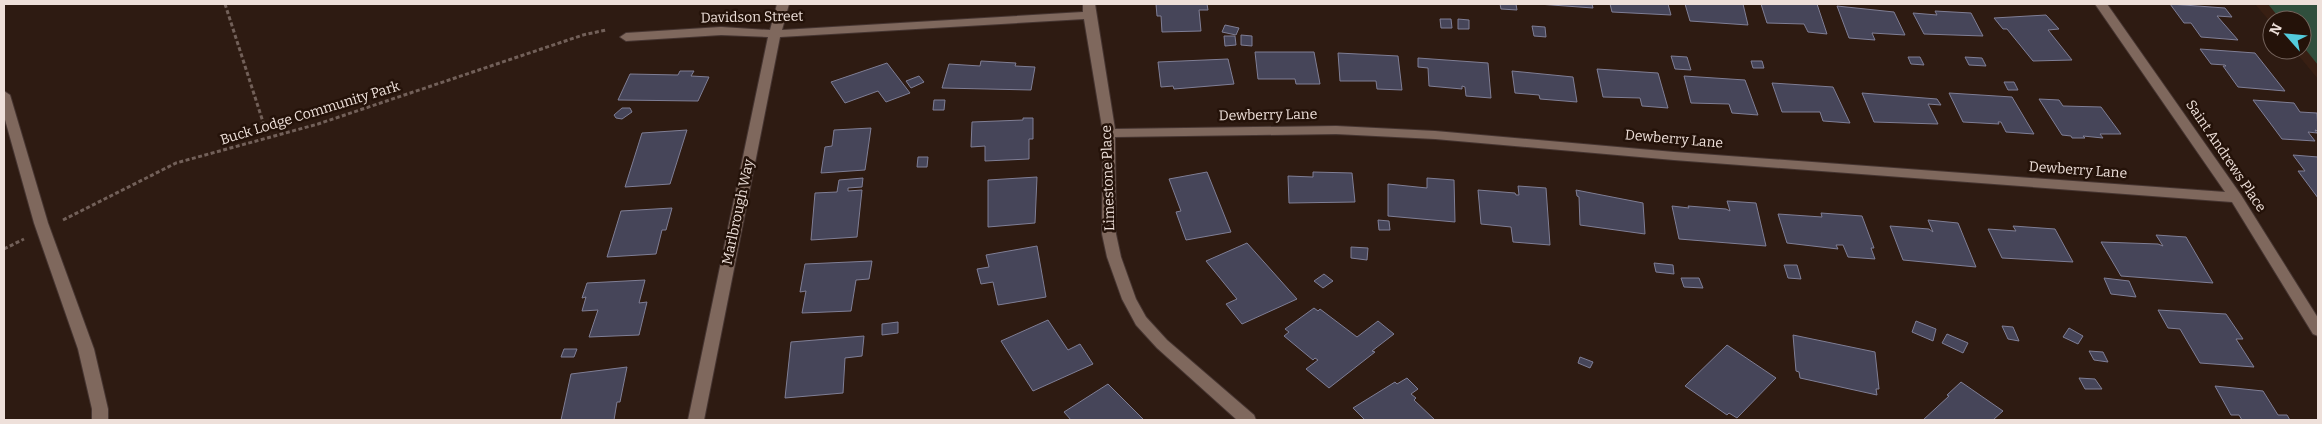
<svg xmlns="http://www.w3.org/2000/svg" width="2322" height="424" viewBox="0 0 2322 424" font-family="Bitter,serif">
<style>
.built{fill:#381f13}
.green{fill:#304f3d}
.building{fill:#464559;stroke:#7f7e95}
.lines{fill:none;stroke-linecap:round;stroke-linejoin:round}
.service-casing{stroke:#463531;stroke-width:2}
.minor-casing{stroke:#463531;stroke-width:2}
.path{stroke:#726059;stroke-width:3;stroke-dasharray:4 2.5;stroke-linecap:butt}
.service{fill:#7f685d;fill-rule:evenodd}
.minor{fill:#7f685d;fill-rule:evenodd}
.labels{text-anchor:middle;dominant-baseline:central;stroke-width:5;stroke-linejoin:round;paint-order:stroke}
.street-label{font-size:14px;fill:#eee0da;stroke:#241209}
</style>
<rect width="100%" height="100%" fill="#2e1b12"/>
<path class="built" d="M2255,4H2318V79L2294,50H2302V20H2272V24Z"/>
<path class="green" d="M2268,4H2318V65L2302,45V20H2281Z"/>
<path class="building" d="M1156,4H1207L1208,10H1199L1201,31L1162,32L1161,16H1157Z
M1500,4H1516L1517,10L1501,9Z
M1538,4H1592L1593,8Z
M1610,4H1668L1671,15L1612,12Z
M1685,4H1743L1748,25L1690,21Z
M1761,4H1817L1827,34L1808,32L1804,24L1767,23Z
M2170,4L2225,8L2232,17L2217,16L2238,40L2201,37L2191,23H2184Z
M1837,6L1894,12L1905,35L1872,33L1875,40L1849,38Z
M1935,11L1971,13L1983,36L1924,34L1913,13L1937,15Z
M2046,15L2059,29L2048,30L2072,60L2033,61L2007,29H2003L1994,18Z
M1440,19H1451L1452,28H1441Z
M1458,19L1469,20V29H1458Z
M1225,25L1239,28L1236,35L1222,32Z
M1532,26L1545,27L1546,37L1534,36Z
M1241,35L1252,36V46L1241,45Z
M1224,36H1235L1236,45L1225,46Z
M2200,49L2255,53L2285,91L2238,87L2223,66H2226L2225,65L2211,64Z
M1255,52H1314L1320,84H1296L1295,79H1258Z
M1338,53L1398,56L1402,90L1377,89L1376,81H1340Z
M1671,56L1687,57L1691,70L1675,69Z
M1908,57H1920L1924,65L1911,64Z
M1965,57L1982,58L1986,66L1969,65Z
M1418,58L1488,63L1491,98L1466,96L1465,87L1462,86V89L1429,86L1428,68L1418,67Z
M1228,59L1234,84L1174,89L1173,86L1161,87L1158,62Z
M981,61L1016,63L1015,66L1035,67L1031,90L942,88L949,64L980,66Z
M1751,61H1762L1764,68H1753Z
M887,63L910,93L886,102L878,91L845,103L831,82Z
M1597,69L1658,73L1668,108L1642,106L1640,98L1603,97Z
M680,71H694L691,76L709,77L698,101L618,100L630,74L678,75Z
M1512,71L1573,77L1577,102L1540,99L1539,95L1515,93Z
M919,76L924,82L911,88L906,81Z
M1684,76L1745,80L1758,115L1732,113L1729,104L1691,103Z
M2004,82H2014L2018,90H2008Z
M1772,83L1833,87L1850,123L1823,121L1820,112H1782Z
M1862,93L1937,99L1941,105L1928,104L1938,124L1874,122Z
M1949,93L2012,97L2034,134L2006,132L2001,122H1998L1999,124L1963,122Z
M2039,99L2059,100L2063,106L2101,107L2121,134H2100L2103,138L2083,136L2085,138H2072L2071,136L2062,135Z
M934,100H945L944,110H933Z
M2253,100L2294,103L2300,112L2317,113L2318,131L2315,130L2317,133L2308,132L2315,141L2282,139Z
M622,108H630L632,112L622,119L616,118L614,115Z
M1023,118H1033V139H1029V159L985,161V146L971,147L972,122L1023,120Z
M871,128L865,170L821,173L825,147L832,146L834,130Z
M687,130L670,184L625,187L642,133Z
M2293,155L2318,157V198L2298,171H2305Z
M918,157H928L927,167H917Z
M1207,172L1231,232L1186,240L1176,212L1181,211L1169,179Z
M1313,172L1352,173L1355,202L1289,203L1288,176L1313,177Z
M1037,177L1035,223L988,227V180Z
M863,178L862,187L848,188V191L862,190L857,237L811,240L815,193L837,192L839,180Z
M1427,178L1454,180L1455,222L1388,216V184L1427,188Z
M1518,186L1546,188L1550,245L1513,242L1511,227L1481,224L1478,190L1515,193L1516,195H1519Z
M1576,190L1643,203L1645,234L1580,225L1579,197L1577,196Z
M1727,201L1756,203L1766,246L1679,239L1672,206L1689,208L1688,206L1726,209L1730,211Z
M672,208L666,230H662L656,254L607,257L621,211Z
M1821,213L1862,216L1874,248H1871L1875,259L1848,257L1843,245H1836L1838,249L1787,243L1778,214L1822,217Z
M1378,220L1389,221L1390,230H1379Z
M1928,220L1958,223L1976,267L1903,260L1890,226L1929,229L1933,232Z
M2013,226L2055,229L2073,262L2002,258L1988,229L2016,231Z
M2156,235L2186,237L2213,283L2121,276L2101,242L2158,244L2163,246Z
M1247,243L1297,299L1242,324L1226,304L1237,299L1206,261Z
M1037,246L1046,297L998,305L993,282L981,284L977,269L989,267L986,255Z
M1351,247L1368,248L1367,260L1351,258Z
M872,261L869,279L856,280L851,311L802,313L806,291L800,292L805,264Z
M1654,263L1673,265L1674,274L1656,272Z
M1784,265H1797L1801,279L1788,278Z
M1324,274L1333,281L1323,288L1314,281Z
M1681,278H1699L1703,288L1684,287Z
M2104,278L2129,281L2136,297L2111,294Z
M645,280L639,303L647,302L639,335L589,337L598,310L582,311L586,297L582,298L587,283Z
M1314,308L1318,311L1320,309L1357,337L1378,321L1394,334L1372,351L1375,352L1329,388L1306,369L1318,360L1315,358L1313,360L1284,336L1289,332L1285,329Z
M2158,310L2226,314L2243,339H2236L2254,367L2200,363L2180,329L2168,328Z
M1048,320L1068,350L1080,344L1093,364L1033,391L1001,341Z
M1916,321L1936,329L1933,341L1912,332Z
M898,322V333L882,335V324Z
M2002,326L2013,327L2019,341L2008,339Z
M2069,328L2083,336L2078,344L2063,337Z
M1947,334L1968,343L1963,353L1942,343Z
M1793,335L1875,352L1879,389H1876L1877,395L1800,378L1799,372L1796,371Z
M864,336L862,356L845,358L843,393L785,398L791,342Z
M1727,345L1776,378L1737,418L1729,413L1727,415L1685,386Z
M564,349H577L574,357H561Z
M2089,351L2103,352L2108,362L2094,360Z
M1580,357L1593,362L1590,368L1578,363Z
M627,367L620,402H617L614,420H561L571,374Z
M1407,378L1418,389L1411,394L1416,398L1414,400L1435,420H1365L1353,408L1395,382L1397,384Z
M2079,378L2095,379L2102,389H2085Z
M1961,382L2003,411L1993,420H1923L1949,396L1947,395Z
M1108,384L1144,420H1071L1064,412Z
M2215,386L2263,391L2278,415H2287L2290,420H2242L2239,415H2231Z"/>
<g class="lines">
<g class="service-casing">
<path id="service" d="M4,91L10,95L48,223L94,349L108,409V420H92V409L78,349L34,223L4,116Z"/>
</g>
<g class="minor-casing">
<path id="minor" d="M777,4H789L782,30L1083,12V4H1095L1115,129L1336,126L1435,131L1674,152L2225,192L2095,4H2107L2241,195L2318,318V336L2313,334L2232,202L1674,160L1435,139L1336,134L1115,137L1116,234L1121,257L1136,299L1146,317L1167,340L1254,415L1256,420H1237L1157,348L1136,325L1122,299L1107,257L1102,234L1103,133L1084,19L780,37L704,420H688L768,37L721,35L626,41L620,37L626,33L721,27L770,30Z"/>
</g>
<path class="path" d="M225,4L264,125
M63,220L176,163L318,124L583,35L606,30
M4,249L24,239"/>
<use href="#service" class="service"/>
<use href="#minor" class="minor"/>
</g>
<g class="labels">
<g class="street-label">
<text transform="translate(752 17) rotate(-1)">Davidson Street</text>
<text transform="translate(310 113) rotate(-17)">Buck Lodge Community Park</text>
<text transform="translate(1268 115) rotate(-1)">Dewberry Lane</text>
<text transform="translate(1674 139) rotate(5)">Dewberry Lane</text>
<text transform="translate(2226 156) rotate(56)">Saint Andrews Place</text>
<text transform="translate(2078 170) rotate(4)">Dewberry Lane</text>
<text transform="translate(1108 178) rotate(-92)">Limestone Place</text>
<text transform="translate(738 212) rotate(-78)">Marlbrough Way</text>
</g>
</g>
<rect width="2322" height="424" fill="none" stroke="#eee0da" stroke-width="10"/>
<g transform="translate(2287 35) rotate(297)"><circle r="24" fill="#241209" stroke="#75645d"/>
<path d="M0-4L9 19L0 12L-9 19Z" fill="#53cbdc"/>
<text y="-8" font-size="14" font-weight="bold" text-anchor="middle" fill="#eee0da">N</text>
</g>
</svg>
